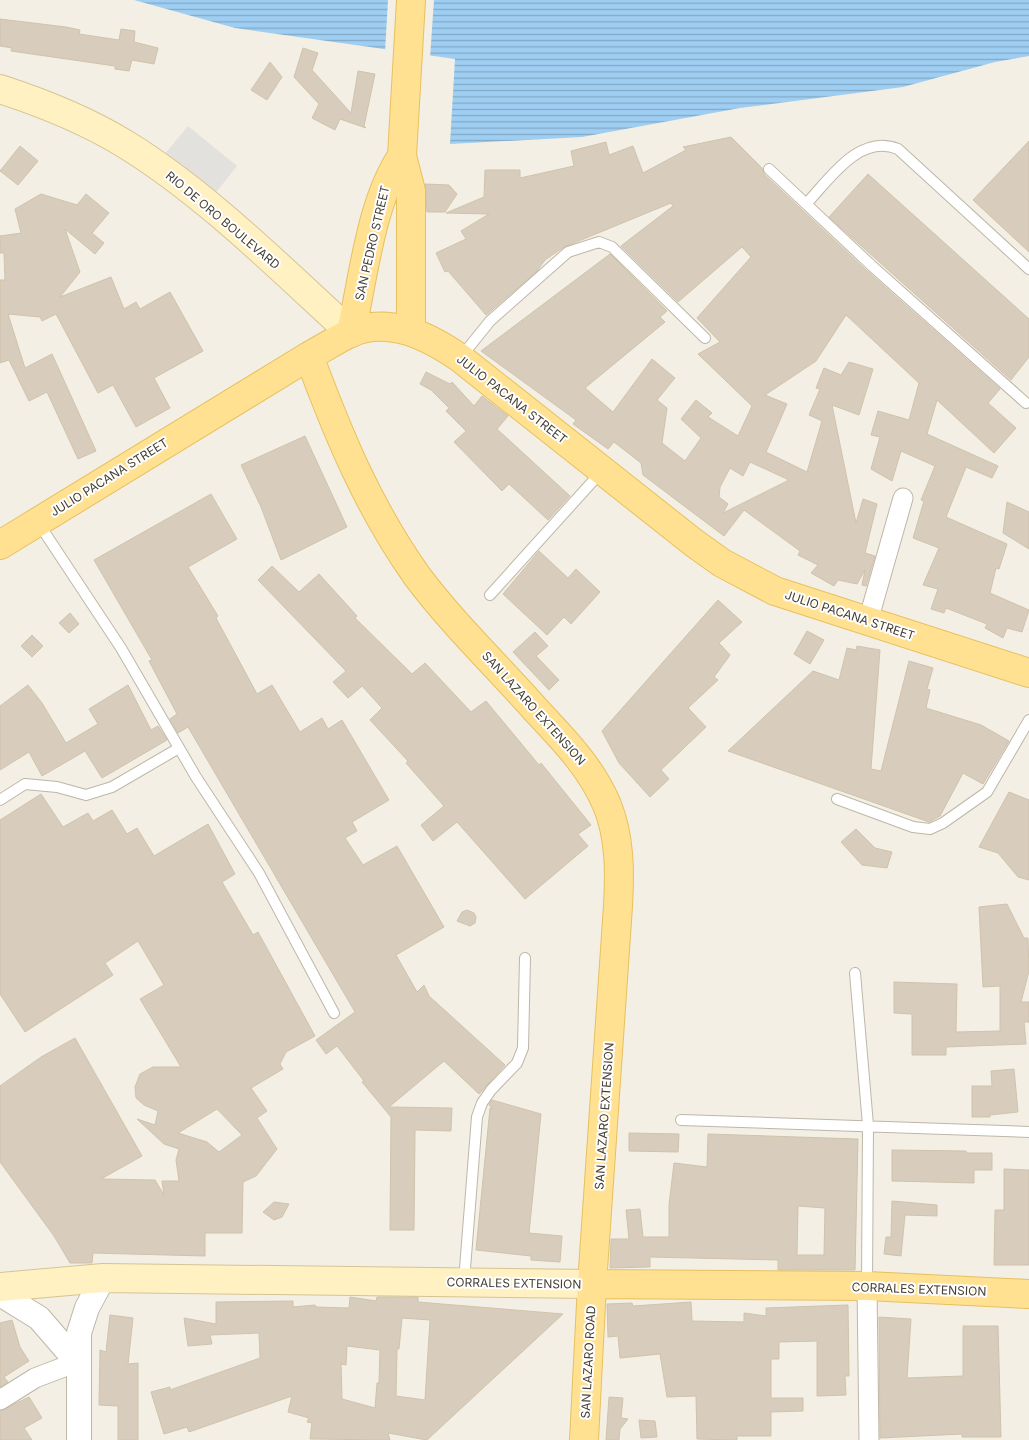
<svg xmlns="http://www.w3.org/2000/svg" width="1029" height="1440" viewBox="0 0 1029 1440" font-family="Inter,sans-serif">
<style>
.parking{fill:#e3e1dd}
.water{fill:url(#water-rules)}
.pier{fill:#f3efe4}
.building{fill:#d8cdbc;stroke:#d0c3ac;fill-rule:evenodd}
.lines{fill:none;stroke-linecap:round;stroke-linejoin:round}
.service-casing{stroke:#beb7a7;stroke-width:12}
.minor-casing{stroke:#beb7a7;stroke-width:21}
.tertiary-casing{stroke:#beb7a7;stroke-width:26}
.secondary-casing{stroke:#d5c492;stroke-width:30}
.primary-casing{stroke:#e7c05e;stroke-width:30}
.service{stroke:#fff;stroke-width:10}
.minor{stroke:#fff;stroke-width:19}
.tertiary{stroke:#fff;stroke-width:24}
.secondary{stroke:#fff1c2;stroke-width:28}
.primary{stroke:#ffe191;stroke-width:28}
.labels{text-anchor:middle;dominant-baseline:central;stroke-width:4;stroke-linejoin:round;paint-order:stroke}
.street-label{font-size:12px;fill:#453f34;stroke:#fff}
</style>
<defs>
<pattern id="water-rules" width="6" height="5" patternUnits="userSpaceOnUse" patternTransform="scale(1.25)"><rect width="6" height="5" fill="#9ecef2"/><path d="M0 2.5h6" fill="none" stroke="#83a9c5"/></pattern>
</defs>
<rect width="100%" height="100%" fill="#f3efe4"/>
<path class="parking" d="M188,126L237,166L214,195L164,155Z"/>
<path class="water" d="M134,0H1029V56L995,62L903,87L740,108L582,137L450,144L455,59L235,28Z"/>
<path class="pier" d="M388,0H434L430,58L385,52Z"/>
<path class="building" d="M0,19L66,27L80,30L79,34L119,40L121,29L135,31L134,42L158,48L154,64L132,60L129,71L115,69V66L11,51L12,48L0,46Z
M303,48L318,53L312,70L351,113L358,71L375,74L364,126L366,128L340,119L335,130L312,118L319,104L294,77Z
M270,62L282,77L267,100L251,90Z
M731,137L762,168L764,174L867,271L1000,389L988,403L1016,428L994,453L937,400L927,434L998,466L992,478L966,467L946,517L1007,544L999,569L996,568L990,593L1029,610L1022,632L1007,628L1003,638L985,628L987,624L946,608L944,613L931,609L938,589L923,585L939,548L913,538L924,501L921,500L935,466L901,451L892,481L871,469L880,437L871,435L878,411L909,420L919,383L846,315L816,361L765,395L787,404L766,452L807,472L822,421L809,415L820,389L816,388L824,368L841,375L849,362L873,369L859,415L832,405L856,523L863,499L877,504L865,553L875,556L866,586L862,585L865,570L857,584L838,580L834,586L811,573L818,565L798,555L800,551L744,510L724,536L643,475L641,463L614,442L608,449L573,424L576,420L481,351L610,254L667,311L660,317L665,322L585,388L613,412L652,359L675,378L657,400L667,408L662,443L685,461L701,438L681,419L696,400L712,413L708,417L738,436L752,406L698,354L720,342L697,318L751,257L742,247L678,302L621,246L673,206L671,203L564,247L545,260L537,271L486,315L448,271L445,272L436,253L466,239L461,231L489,214L446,213L484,197L485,170H520V178L574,166L571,151L606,142L609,155L633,146L643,173L686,150L683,147ZM750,462L789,480L723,513L728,504L719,497L720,487L730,468L743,476Z
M1029,141V252L973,200Z
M20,146L38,161L18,185L0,171Z
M868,174L1029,319V357L1011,380L829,217Z
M425,184L449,185L457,194L445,212H427Z
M41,194L77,205L86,194L109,213L92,233L104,243L95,254L65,229L80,272L60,297L111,277L124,309L136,302L140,309L170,292L203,351L154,378L170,408L136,427L113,385L98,393L56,314L42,321L40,317L8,314L25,368L52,354L96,451L78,459L47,392L29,401L9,360L0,363V280H5L4,253H0V236L21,233L15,209Z
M426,372L450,384L452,382L474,406L482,396L508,416L497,429L570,496L548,520L509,484L502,491L454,442L466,431L446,411L449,408L431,390L420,384Z
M305,436L347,527L281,560L261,507L241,465Z
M211,494L237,539L188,567L218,616L216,618L257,694L272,685L300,732L322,718L328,729L342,720L389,800L352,822L357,831L345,838L363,865L397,846L444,927L396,955L417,992L424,985L429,996L505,1065L479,1094L444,1061L389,1107L452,1108L451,1131L415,1130L414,1230H390L391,1117L362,1082L364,1081L337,1046L326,1054L316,1040L355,1012L188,727L178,733L170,719L177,714L149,661L152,660L94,560Z
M1007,502L1029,512V549L1003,533Z
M539,551L568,578L576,569L600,592L571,624L564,617L547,635L503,594Z
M272,566L299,592L319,574L357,616L355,618L412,674L425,663L471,712L486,701L539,765L541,763L591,825L578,834L588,846L525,899L457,822L433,841L421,825L444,806L406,763L408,761L370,720L382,708L362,686L348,698L333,682L346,671L258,580Z
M718,600L742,622L719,643L730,655L714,677L718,680L688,708L706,727L661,770L669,779L650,797L619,763L602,731Z
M70,613L79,624L69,633L59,623Z
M807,631L824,640L810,664L794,654Z
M535,632L548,646L536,656L559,680L549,690L513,652Z
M32,635L43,646L32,657L21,646Z
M857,646L880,650L871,769L881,771L909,661L933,668L927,689L930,690L926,708L981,725L1009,741L983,784L963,773L940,816L929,822L728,751L813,671L839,680L847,648L856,650Z
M28,685L42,703L66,743L98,724L89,709L128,685L151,730L158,726L167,740L102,778L85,751L42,776L29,752L0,770V706Z
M1009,792L1029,800V880L1018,877L998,853L979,847Z
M41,794L63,827L88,813L93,821L112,810L127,834L137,828L154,856L208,824L235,874L222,882L253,935L258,932L315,1036L286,1052L280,1064L283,1069L251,1088L267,1111L257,1118L277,1149L256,1176L243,1182L242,1233H205V1256L93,1253L92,1263H70L54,1236L0,1162V1086L41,1057L75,1038L142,1156L101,1179L155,1180L164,1195L162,1181H179L176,1160L179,1149L164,1144L137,1119L155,1125L158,1111L144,1105L136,1098L135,1087L140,1074L153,1067H181L140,999L164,985L138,941L105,963L113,975L25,1032L0,994V820ZM217,1109L242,1135L219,1152L207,1142L178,1133Z
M856,829L875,848L892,852L887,868L862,865L841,842Z
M1007,904L1024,938H1028L1029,971L1021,1002H1029V1022H1024L1026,1044L946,1047V1055H912V1014L894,1013V982L957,984L956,1032L1000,1031V986L983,987L979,907Z
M467,910L474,913L476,917L475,923L470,926L457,921L462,912Z
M1014,1069L1018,1112L990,1115V1117H972V1086H992L991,1071Z
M492,1100L541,1114L529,1233L562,1236L560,1262L531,1260V1256L476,1250L490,1108L493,1109L489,1105Z
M629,1133L679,1134L678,1152L629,1151Z
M708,1134L858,1139L855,1270H778V1260L650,1257V1267L610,1268L611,1239H629L626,1210L640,1209L643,1237H669V1205L674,1163L707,1167ZM798,1206L825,1208L824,1255H797Z
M892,1150L966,1151L967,1153H992V1170H974V1183L892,1181Z
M1004,1169L1029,1170V1265H994L995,1210H1004Z
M892,1201L937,1205V1216L905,1215L901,1256L884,1254L886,1237H891Z
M274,1202L289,1204L282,1217L274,1220L263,1212Z
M350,1297L376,1301L377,1297H418V1302L563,1314L427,1440L388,1433L390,1440L310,1439L312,1423L307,1422L309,1418L288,1412L292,1396L189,1432L187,1427L164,1434L151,1392L170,1387V1390L260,1358L259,1333L210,1335L212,1344L188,1346L184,1318L216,1324V1302L293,1301V1307L315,1305L316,1307L349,1308ZM402,1318L430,1320L425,1400L396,1396L397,1349H399ZM347,1346L380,1350L379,1383H377L375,1408L342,1399L341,1364L346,1365Z
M691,1302L692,1321L744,1322V1313L766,1316V1308L848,1305L849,1376H845L846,1395L817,1396V1341L779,1342V1359H771V1398H803V1411L771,1412V1436H737V1440L697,1439L696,1396L667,1397L660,1354L620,1358L618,1336L608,1337L607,1304L632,1303L633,1306Z
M110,1315L133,1318L128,1364L138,1363V1440H118V1406L99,1405L100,1350L106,1352Z
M879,1317L911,1319L907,1378L963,1376V1326H998L1001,1437H962V1434L880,1438Z
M12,1320L20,1347L29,1361L4,1377L8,1382L0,1387V1323Z
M29,1397L42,1418L24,1428L32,1440H0V1411Z
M609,1397L623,1398L621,1418L628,1419L620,1429L619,1440H606Z
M639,1420L655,1421L657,1437L641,1438Z"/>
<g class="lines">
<g class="service-casing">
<path id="service" d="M769,169L872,266L1026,403
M806,204C829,180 859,133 898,149L1029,269
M461,357L490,321L568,252L599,242L612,247L705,338
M39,524L121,648L196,777L259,873L334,1013
M490,595L602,471
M837,799L913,827L930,829L943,823L987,792L1029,720
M0,800L25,784L57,787L86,795L112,787L179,748
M855,973L868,1125L867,1285
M681,1120L1029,1132
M464,1281L477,1117L482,1103L491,1090L517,1063L523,1048L525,958"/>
</g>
<g class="minor-casing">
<path id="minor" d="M868,621L903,498
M867,1286L869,1440
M0,1400L35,1378L77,1362"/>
</g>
<g class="tertiary-casing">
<path id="tertiary" d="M0,1294L39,1318L77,1362
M79,1440V1333L87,1308L103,1278"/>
</g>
<g class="secondary-casing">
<path id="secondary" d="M0,89C43,103 86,120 125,144C205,193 281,269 351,333
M0,1287L103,1278L592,1284"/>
</g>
<g class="primary-casing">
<path id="primary" d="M411,0L402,156L411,191V332
M351,333C363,279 371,201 402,156
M309,356C338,434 368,507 417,576C452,623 496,665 535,709C563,739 591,767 607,805C620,837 620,872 618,906L592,1284L584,1440
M0,545L309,356C322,349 336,340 350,333C389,316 428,336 460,358L694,543L722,563L775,591L1029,673
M592,1284L867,1286L1029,1294"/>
</g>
<use href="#service" class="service"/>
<use href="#minor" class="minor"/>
<use href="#tertiary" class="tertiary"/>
<use href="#secondary" class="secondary"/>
<use href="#primary" class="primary"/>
</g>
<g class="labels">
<g class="street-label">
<text transform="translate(223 220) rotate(40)">RIO DE ORO BOULEVARD</text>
<text transform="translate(372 243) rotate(-77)">SAN PEDRO STREET</text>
<text transform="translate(512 399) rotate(38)">JULIO PACANA STREET</text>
<text transform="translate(109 477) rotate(-32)">JULIO PACANA STREET</text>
<text transform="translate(850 615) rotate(18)">JULIO PACANA STREET</text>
<text transform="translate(534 708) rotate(48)">SAN LAZARO EXTENSION</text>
<text transform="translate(604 1116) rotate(-86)">SAN LAZARO EXTENSION</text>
<text transform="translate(514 1283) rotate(1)">CORRALES EXTENSION</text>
<text transform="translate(919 1289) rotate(2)">CORRALES EXTENSION</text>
<text transform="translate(588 1362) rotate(-87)">SAN LAZARO ROAD</text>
</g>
</g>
</svg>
